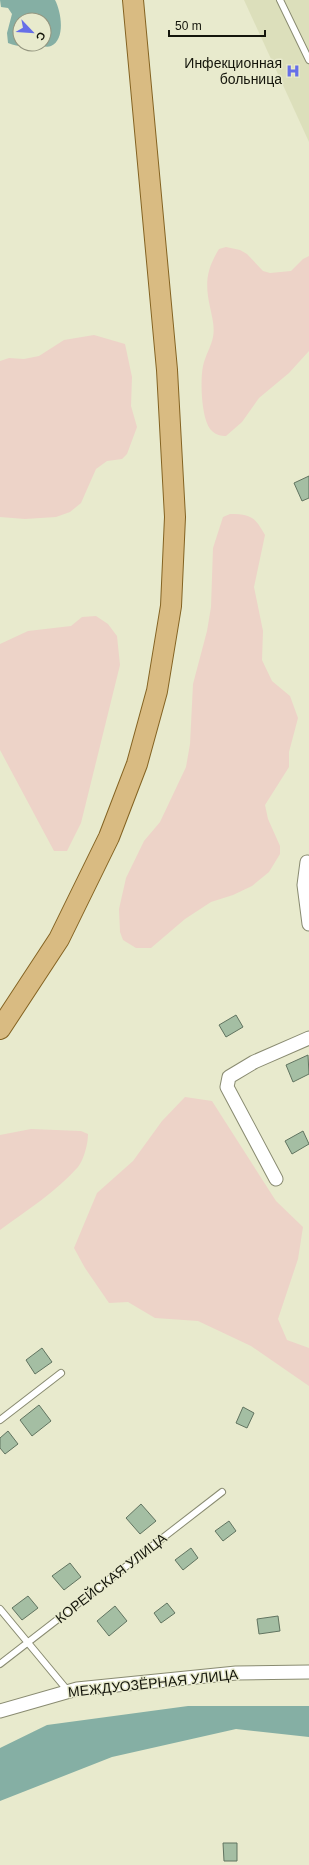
<svg xmlns="http://www.w3.org/2000/svg" width="309" height="1865" viewBox="0 0 309 1865" font-family="Helvetica,sans-serif">
<style>
.built{fill:#dcdfbb}
.green{fill:#edd3c8}
.water{fill:#85afa4;fill-rule:evenodd}
.building{fill:#a4bea3;stroke:#617460}
.lines{fill:none;stroke-linecap:round;stroke-linejoin:round}
.service-casing{stroke:#898b71;stroke-width:8}
.minor-casing{stroke:#898b71;stroke-width:15}
.primary-casing{stroke:#846322;stroke-width:22}
.service{stroke:#fff;stroke-width:6}
.minor{stroke:#fff;stroke-width:13}
.primary{stroke:#d9bb82;stroke-width:20}
.labels{text-anchor:middle;dominant-baseline:central;stroke-width:3;stroke-linejoin:round;paint-order:stroke}
.poi-label{font-size:14px;fill:#14150b;stroke:#e8eacd;text-anchor:end}
.street-label{font-size:14px;fill:#14150b;stroke:#e8eacd}
</style>
<rect width="100%" height="100%" fill="#e8eacd"/>
<path class="built" d="M244,0H309V142Z"/>
<path class="green" d="M226,247L240,250L247,254L263,271L270,273L291,271L303,259L309,256V351L289,373L259,398L242,422L226,436C221,436 216,435 212,431C201,421 200,380 203,366C205,356 211,347 213,337C215,327 212,317 210,307C205,284 206,270 219,249Z
M94,335L125,344L132,377L131,406L137,427L127,454L122,459L107,461L96,469L81,503L70,512L56,517L25,519L0,517V361L9,358L24,359L39,356L64,340Z
M230,514C251,514 255,517 265,535L254,587L263,631L262,660L272,681L290,696L298,718L289,752V767L265,805L268,819L280,846V854L269,872L252,886L233,895L211,902L185,919L151,948H136L123,940L120,932L119,909L126,878L144,841L160,822L186,767L190,744L193,684L207,631L211,607L213,548L223,517Z
M96,616L108,624L117,636L120,665L81,823L67,851H54L0,750V644L28,631L71,626L82,617Z
M185,1097L212,1101L276,1201L303,1227L298,1259L278,1319L287,1340L309,1348V1386L251,1346L198,1321L155,1318L128,1302L109,1303L85,1268L74,1248L97,1193L133,1161L162,1121Z
M31,1129L81,1131L88,1134C88,1144 84,1159 78,1167C57,1191 26,1211 0,1230V1135Z"/>
<path class="water" d="M0,0H55C61,11 66,39 51,46C46,48 41,45 36,45C25,47 18,47 8,43L7,33L12,14L8,8L1,7ZM20,20H44V44H20Z
M188,1706H309V1737L236,1729L112,1757L0,1801V1748L47,1725Z"/>
<path class="building" d="M309,476V498L302,501L294,483Z
M236,1015L243,1027L226,1037L219,1025Z
M308,1055L309,1074L293,1082L286,1065Z
M303,1131L309,1144L292,1154L285,1141Z
M42,1348L52,1362L35,1374L26,1360Z
M39,1405L51,1421L32,1436L20,1420Z
M243,1407L254,1413L247,1428L236,1423Z
M8,1431L18,1444L5,1454L0,1448V1438Z
M141,1504L156,1521L140,1534L126,1518Z
M229,1521L236,1531L223,1541L215,1531Z
M191,1548L198,1558L183,1570L175,1560Z
M70,1563L81,1577L64,1590L52,1576Z
M28,1596L38,1608L22,1620L12,1608Z
M167,1603L175,1613L161,1623L154,1613Z
M115,1606L127,1621L109,1636L97,1621Z
M278,1616L280,1631L259,1634L257,1619Z
M223,1843H237V1861H224Z"/>
<g class="lines">
<g class="service-casing">
<path id="service" d="M280,0L309,60
M0,1420L61,1373
M0,1609L68,1691
M0,1664L222,1492"/>
</g>
<g class="minor-casing">
<path id="minor" d="M307,862L304,885L309,924
M276,1179L227,1087L229,1077L254,1062L309,1038
M0,1711L77,1689L236,1673L309,1672"/>
</g>
<g class="primary-casing">
<path id="primary" d="M0,1029L59,939L109,837L137,764L157,691L171,606L175,517L167,370L133,0"/>
</g>
<use href="#service" class="service"/>
<use href="#minor" class="minor"/>
<use href="#primary" class="primary"/>
</g>
<defs>
<g id="hospital-bare" transform="scale(1.08)"><path d="M-5-5h3v3.5h4V-5h3V5h-3V1.5h-4V5h-3Z" fill="#666fe8" stroke="#e8eacd" stroke-width="2.5" paint-order="stroke"/></g>
</defs>
<g fill-rule="evenodd">
<use href="#hospital-bare" x="293" y="71"/>
</g>
<g class="labels">
<g class="poi-label">
<text x="282" y="63">Инфекционная<tspan x="282" dy="16">больница</tspan></text>
</g>
<g class="street-label">
<text transform="translate(111 1578) rotate(-38)">КОРЕЙСКАЯ УЛИЦА</text>
<text transform="translate(153 1683) rotate(-6)">МЕЖДУОЗЁРНАЯ УЛИЦА</text>
</g>
</g>
<g transform="translate(32 32) rotate(115)"><circle r="19" fill="#e8eacd" stroke="#93957f"/>
<path d="M0-3L7 15L0 10L-7 15Z" fill="#666fe8"/>
<text y="-6" font-size="11" font-weight="bold" text-anchor="middle" fill="#14150b">С</text>
</g>
<path d="M169 30v6h96v-6" fill="none" stroke="#14150b" stroke-width="2"/>
<text x="175" y="30" font-size="12" fill="#14150b" stroke="#e8eacd" stroke-width="3" paint-order="stroke">50 m</text>
</svg>
